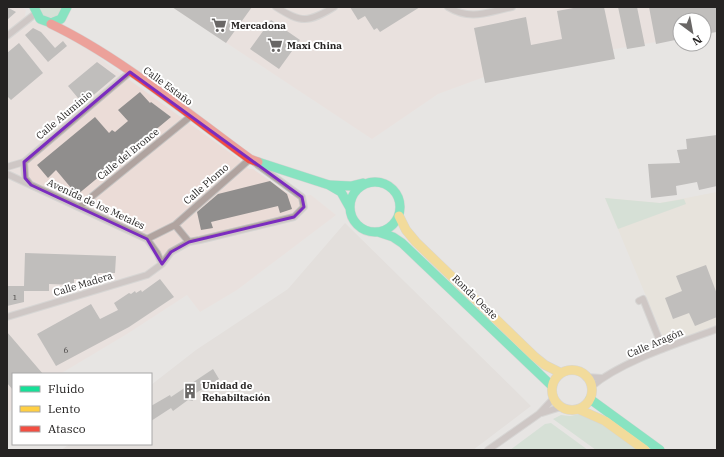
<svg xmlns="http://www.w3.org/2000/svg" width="724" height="457" viewBox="0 0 724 457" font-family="'IBM Plex Serif',serif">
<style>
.built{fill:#ddd7d2}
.industrial{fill:#ebdcd7}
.education{fill:#e6dfd2}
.green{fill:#c2d9c6}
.building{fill:#908e8d}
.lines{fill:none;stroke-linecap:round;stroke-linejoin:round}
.street-casing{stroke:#c3c2c1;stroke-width:8}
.fast-casing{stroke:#c3c2c1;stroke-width:10}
.slow-casing{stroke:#c3c2c1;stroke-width:10}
.jam-casing{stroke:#c3c2c1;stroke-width:10}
.street{stroke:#b0a39f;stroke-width:6}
.fast{stroke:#16e098;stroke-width:9}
.slow{stroke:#ffcf43;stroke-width:9}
.jam{stroke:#f24e42;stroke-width:9}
.marked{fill:none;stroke:#7b2cbf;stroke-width:3;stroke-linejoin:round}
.labels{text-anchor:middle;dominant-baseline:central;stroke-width:4;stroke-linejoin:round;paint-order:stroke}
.number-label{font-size:8px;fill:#403e3d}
.poi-label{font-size:10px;font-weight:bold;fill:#252322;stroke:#fff;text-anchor:start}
.street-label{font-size:10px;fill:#252322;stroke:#fff}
</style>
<rect width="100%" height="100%" fill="#e7e5e3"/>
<path class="built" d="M345,223L531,406L473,450H61L70,444H151V385L196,350L288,289Z"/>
<path class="industrial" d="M7,7H21L26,10L25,15L32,22H36L71,34L110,66L236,157L249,169H253L292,196L311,195L336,215L237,290L200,312L187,295L127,334L60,374H13V409L7,413Z
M172,7H717V31L704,20H680V38L514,66L438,94L372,139Z"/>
<path class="education" d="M717,192V325L666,344L605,198L660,203Z"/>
<path class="green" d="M37,7H62C60,17 53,18 44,17Z
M605,198L660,203L684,199L686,204L618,229Z
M580,414L595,419L638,450H596L553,419L561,415L570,416Z
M551,423L588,450H510L545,424Z"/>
<path class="building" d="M7,7L16,12L7,20Z
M172,7H252L226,43Z
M350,7H420L380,32L377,28L374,30L365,16L358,20Z
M579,7H604L615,59L485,83L474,28L526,17L531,45L562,39L557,11Z
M618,7H637L645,46L627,49Z
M649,7H717V32L704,34V20H680V39L656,44Z
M271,20L300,40L279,69L250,49Z
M33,28L41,32L55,48L63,41L67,46L48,62L25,35Z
M19,43L43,73L11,100L7,96V53Z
M97,62L116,76L83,104L68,86Z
M140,92L150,103L151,102L171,117L77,195L56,170L48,178L37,165L95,117L109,133L112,130L115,132L128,121L118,110Z
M717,135V186L699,190L697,182L676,186L677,195L651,198L648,164L680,163L677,150L687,149L686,139Z
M270,181L287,194L292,209L280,213L278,206L211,222L213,228L201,230L197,212L218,194Z
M25,253L116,256L115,273H98L97,279H74V285L49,284V291H24V302L7,306V286H24Z
M706,265L717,294V317L695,326L689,313L673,319L665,298L682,291L676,276Z
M160,279L174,297L129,327L56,366L37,334L91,304L100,319L118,310L114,303L129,293L131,294L135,291L136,293L141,290L142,292Z
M7,332L43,374H13V390L7,383Z
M213,369L219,379L191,396L193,401L188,400L173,411L171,408L151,421V406L170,395L171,397Z"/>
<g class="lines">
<g class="street-casing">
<path id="street" d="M276,7C301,23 308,23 334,7
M448,7C471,21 487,12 512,7
M7,36L35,14
M24,162L25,178L29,183
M7,167L24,162L130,72
M7,174L147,239L175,225L250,159L302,197L304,207L294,217L200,240L189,242L175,225
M79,207L191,116
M162,264L171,252L189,242
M639,301L643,299L663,349
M7,317L147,275L162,264L157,253L147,239
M586,377L602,378
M591,387C621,361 680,343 717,329
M542,413L561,407
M488,450L539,414L553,399"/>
</g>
<g class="fast-casing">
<path id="fast" d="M34,7L40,19L51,23L61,19L67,7
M258,162L329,185L341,192L350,208
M350 207a25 25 0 1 1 50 0a25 25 0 1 1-50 0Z
M330,185L351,186L363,183
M378,232L393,237L402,243L552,386
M590,399L660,450"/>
</g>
<g class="slow-casing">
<path id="slow" d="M399,216L406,230L416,242L535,357L545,365L561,373
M552 390a20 20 0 1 1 40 0a20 20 0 1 1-40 0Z
M578,409L605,421L645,450"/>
</g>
<g class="jam-casing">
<path id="jam" d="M51,24C120,57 188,114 250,159L258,162"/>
</g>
<use href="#street" class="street"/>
<use href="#fast" class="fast"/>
<use href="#slow" class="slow"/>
<use href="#jam" class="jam"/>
</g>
<path d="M0 0H724V457H0ZM130,72L302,197L304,207L294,217L189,242L171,252L162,264L147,239L31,185L25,178L24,162Z" fill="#e7e5e3" fill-opacity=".55" fill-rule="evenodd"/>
<path class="marked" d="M130,72L302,197L304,207L294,217L189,242L171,252L162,264L147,239L31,185L25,178L24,162Z"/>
<defs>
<g id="supermarket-bare" transform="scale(1.2)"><path d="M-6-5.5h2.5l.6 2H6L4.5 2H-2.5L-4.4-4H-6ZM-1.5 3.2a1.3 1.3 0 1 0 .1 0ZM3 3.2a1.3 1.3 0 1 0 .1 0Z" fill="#696766" stroke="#fff" stroke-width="2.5" paint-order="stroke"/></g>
<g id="building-bare" transform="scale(1.2)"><path d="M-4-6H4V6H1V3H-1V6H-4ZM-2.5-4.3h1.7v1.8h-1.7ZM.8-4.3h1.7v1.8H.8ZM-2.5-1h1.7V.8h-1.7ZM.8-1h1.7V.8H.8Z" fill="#696766" stroke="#fff" stroke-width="2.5" paint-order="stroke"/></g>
</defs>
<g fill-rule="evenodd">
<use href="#supermarket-bare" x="219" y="25"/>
<use href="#supermarket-bare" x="275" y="45"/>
<use href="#building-bare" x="190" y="391"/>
</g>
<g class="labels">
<g class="number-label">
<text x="15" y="297">1</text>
<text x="66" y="350">6</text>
</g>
<g class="poi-label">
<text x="231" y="25">Mercadona</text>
<text x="287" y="45">Maxi China</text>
<text x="202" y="385">Unidad de<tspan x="202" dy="12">Rehabiltación</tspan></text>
</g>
<g class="street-label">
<text transform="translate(168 86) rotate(36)">Calle Estaño</text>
<text transform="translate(64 115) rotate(-40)">Calle Aluminio</text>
<text transform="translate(128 154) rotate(-39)">Calle del Bronce</text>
<text transform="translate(206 184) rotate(-41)">Calle Plomo</text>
<text transform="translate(96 204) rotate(25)">Avenida de los Metales</text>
<text transform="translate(83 284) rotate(-17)">Calle Madera</text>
<text transform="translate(475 297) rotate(44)">Ronda Oeste</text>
<text transform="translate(655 343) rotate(-23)">Calle Aragón</text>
</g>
</g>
<rect width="724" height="457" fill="none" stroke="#252322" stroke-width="16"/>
<rect x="12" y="373" width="140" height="72" fill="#ffffff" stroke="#a8a7a7"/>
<rect x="20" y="386" width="20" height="6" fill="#16e098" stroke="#a8a7a7"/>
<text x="48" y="393" font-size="12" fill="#252322">Fluido</text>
<rect x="20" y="406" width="20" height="6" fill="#ffcf43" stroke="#a8a7a7"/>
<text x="48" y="413" font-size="12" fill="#252322">Lento</text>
<rect x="20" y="426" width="20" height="6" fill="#f24e42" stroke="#a8a7a7"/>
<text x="48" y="433" font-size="12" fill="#252322">Atasco</text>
<g transform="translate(692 32) rotate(148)"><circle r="19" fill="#ffffff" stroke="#a8a7a7"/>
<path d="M0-3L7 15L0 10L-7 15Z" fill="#696766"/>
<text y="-6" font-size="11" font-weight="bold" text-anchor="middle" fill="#252322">N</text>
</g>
</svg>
